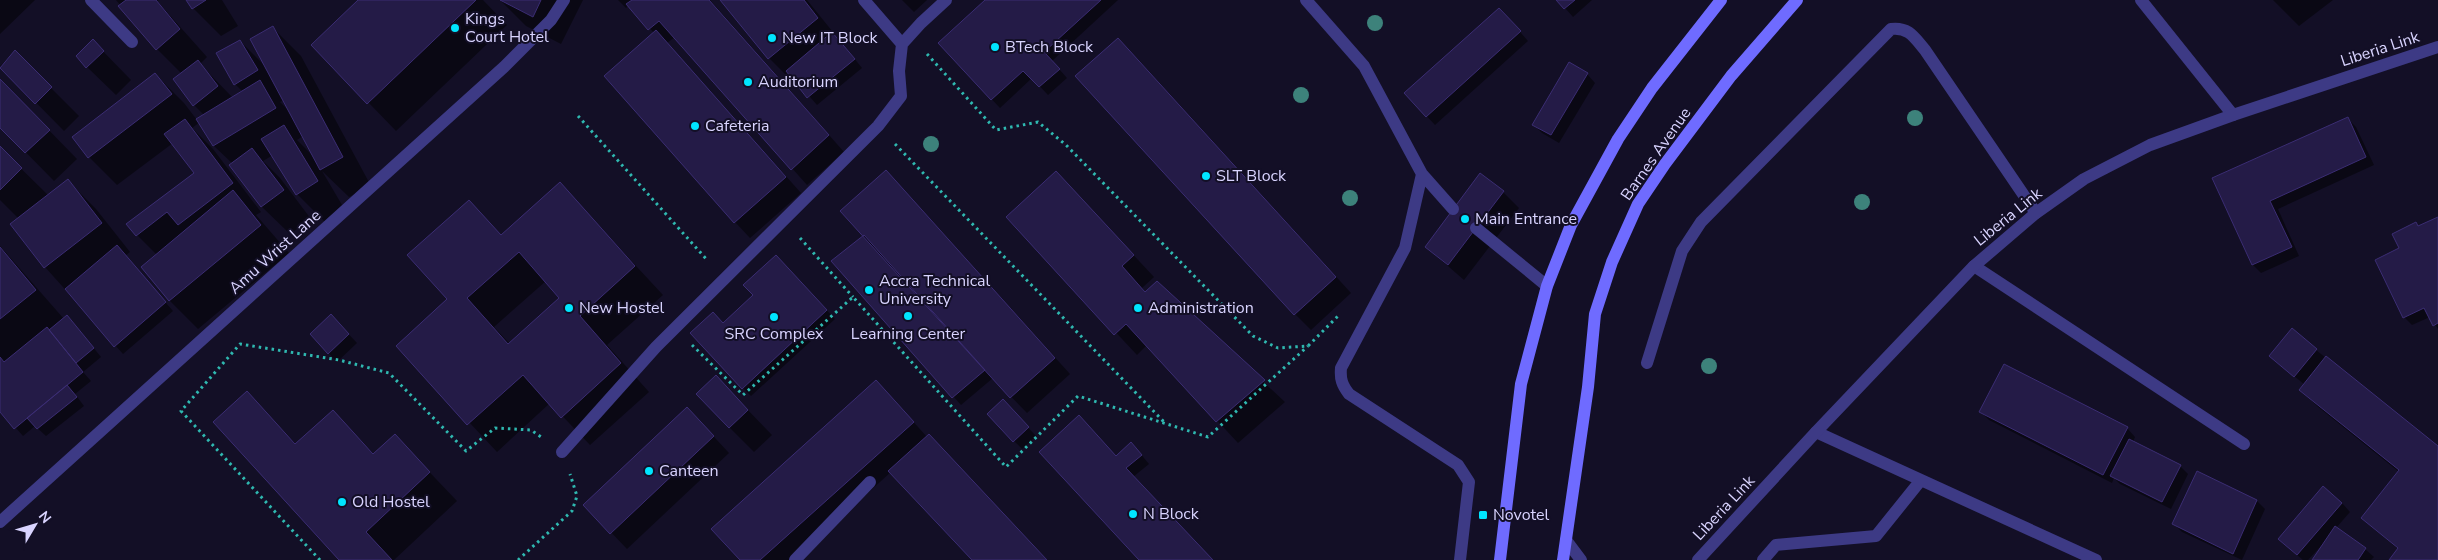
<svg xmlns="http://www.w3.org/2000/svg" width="2438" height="560" viewBox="0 0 2438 560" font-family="'Nunito Sans',sans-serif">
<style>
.shadow{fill:#0007;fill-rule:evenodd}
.building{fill:#241b47;stroke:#3b2d73;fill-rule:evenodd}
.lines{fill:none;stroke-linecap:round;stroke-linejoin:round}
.path{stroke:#2fb8b0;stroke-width:3;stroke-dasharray:2.5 4;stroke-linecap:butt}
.service{stroke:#3d3a85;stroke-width:12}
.minor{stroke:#3d3a85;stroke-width:12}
.tertiary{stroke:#3d3a85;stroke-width:12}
.secondary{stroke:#6f6bff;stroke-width:12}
.tree{fill:#3d827b}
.poi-dot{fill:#00e5ff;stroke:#130f26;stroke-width:2}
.labels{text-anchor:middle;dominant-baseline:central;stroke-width:4;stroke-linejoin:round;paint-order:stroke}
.poi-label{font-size:16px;fill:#d9d4ff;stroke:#130f26;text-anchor:start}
.street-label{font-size:16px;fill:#d9d4ff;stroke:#130f26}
</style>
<rect width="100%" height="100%" fill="#130f26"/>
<path class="shadow" d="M0,0H35L0,34Z
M116,0H159L157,1L207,57L200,64L233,98L243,92L235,84L240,41L265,66L273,28L301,56L371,186L349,197L322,171L345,210L325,222L297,194L273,155L263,161L280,178L311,219L290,234L261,206L233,164L214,146L200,122L192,128L213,149L261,212L256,215L289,253L198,329L170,301L143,267L157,255L137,235L196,173L173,143L117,185L89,157L155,74L184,103L197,120L205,116L194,105L182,74L157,49ZM284,100L289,111L280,102ZM303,136L314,157L297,140Z
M188,0H222L238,26L221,36L193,8Z
M360,0H483L507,25L396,131L313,45Z
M500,0H583L561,44L526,26Z
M618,0H710L844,152L807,185L675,37L667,43L801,193L750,238L735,222L654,33L629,5L626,8Z
M721,0H807L862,68L817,105L796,81L794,83L769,58Z
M902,0H927L914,12Z
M986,0H1118L1052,61L1067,78L1048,95L1032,78L1000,108L939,43Z
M1558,0H1592L1573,17Z
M2273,0H2333L2299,26Z
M1508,18L1528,41L1435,125L1406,94Z
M93,41L131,80L116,95L87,67Z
M15,52L79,116L64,131L0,66Z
M1134,55L1351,293L1311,330L1295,314Z
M1587,74L1595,83L1559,143L1542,133L1533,124Z
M0,80L77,159L54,181L0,126Z
M2347,118L2356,127L2374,165L2278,209L2299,256L2261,273L2253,265L2214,179Z
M0,148L49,196L68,181L96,209L130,252L125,256L173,311L123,354L45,267L19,219L0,200Z
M1056,172L1154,277L1142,288L1146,293L1157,283L1285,402L1238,443L1147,345L1137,355L1008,217Z
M560,184L663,295L607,345L649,392L590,445L550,403L497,452L398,346L449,300L469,201L502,236ZM546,281L561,298L510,344L494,327Z
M901,187L1070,374L1027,413L993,378L961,405L833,261L865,236Z
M1503,192L1519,208L1464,280L1426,247Z
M2438,218V329L2430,317L2412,325L2404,317L2401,249Z
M0,246L64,319L75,325L101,357L83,372L91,381L75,394L84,406L46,436L35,426L23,436L0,410Z
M784,265L835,319L751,396L743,388L723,324Z
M339,324L357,343L337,362L311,334Z
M2316,350L2438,448V560H2390L2399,550L2363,518L2399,472L2317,406L2301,390L2305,385L2270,356Z
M716,377L772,435L754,452L729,427Z
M247,393L296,444L333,411L374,454L395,436L457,501L394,560H341Z
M892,398L927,437L1047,560H973L891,472L794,560H741Z
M1003,401L1036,436L1022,449L988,414Z
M1981,412L2127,428L2135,437L2133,442L2180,466L2188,474L2171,509L2120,484L2114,478L2112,483L1989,420Z
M703,425L729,453L627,549L585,505Z
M1139,452L1149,464L1133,477L1212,560H1140L1116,458Z
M2198,473L2257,501L2265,509L2242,560L2182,532L2174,524Z
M2342,503L2350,512L2336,528L2365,549L2374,557L2371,560H2313L2322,547L2321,546L2308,560H2303L2288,547Z"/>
<path class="building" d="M126,0H156L180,29L156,50L118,6Z
M186,0H206L192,9Z
M358,0H476L367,104L311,45Z
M500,0H541L533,17Z
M632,0H709L829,135L791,170L659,21L648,30L626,4Z
M720,0H804L818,18L768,59Z
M985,0H1101L1044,52L1060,69L1039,87L1023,71L991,100L938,43Z
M1556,0H1575L1564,9Z
M1499,8L1521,31L1426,117L1404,93Z
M273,26L343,157L320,170L250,39Z
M656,30L786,177L734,223L604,76Z
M832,32L855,59L807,98L786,71Z
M1118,38L1336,277L1294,315L1075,76Z
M93,39L104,51L86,68L76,56Z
M240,40L258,70L234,85L216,53Z
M15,50L52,87L35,104L0,68Z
M198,60L218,86L193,106L173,79Z
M1569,62L1588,73L1551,135L1532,125Z
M155,73L172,94L88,158L72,137Z
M0,79L50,130L25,153L0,128Z
M260,80L276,108L213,146L196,119Z
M2348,117L2366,157L2270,201L2292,247L2252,265L2212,178Z
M185,119L233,183L178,225L167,212L136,236L126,224L194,173L164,134Z
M284,125L318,181L296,195L261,139Z
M0,146L22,168L0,190Z
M252,148L284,190L261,207L229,165Z
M886,170L1055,358L1010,398L840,211Z
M1056,171L1134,255L1122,266L1145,292L1157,281L1265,380L1216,422L1126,324L1114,335L1006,217Z
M1480,173L1504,191L1448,265L1425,247Z
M68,179L102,223L44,268L10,224Z
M560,182L635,266L580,316L621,363L561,418L523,375L467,425L396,346L447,299L407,255L469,200L501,235ZM519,252L559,298L508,344L467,298Z
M233,190L261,225L169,301L141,267Z
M2438,217V323L2433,326L2424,308L2403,318L2375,260L2399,248L2392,234L2416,222L2418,226Z
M864,235L985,370L952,398L831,261Z
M117,245L166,302L114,347L65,289Z
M0,247L36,290L0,319Z
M776,255L827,310L742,389L690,333L713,312L723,323L753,295L743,285Z
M331,314L349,334L328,354L310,334Z
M67,315L94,348L76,363L49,330Z
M47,327L83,372L14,429L0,412V357L4,362Z
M2292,328L2317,349L2294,377L2269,356Z
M2326,356L2438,446V560H2389L2398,548L2361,518L2399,470L2299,390Z
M2004,364L2128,427L2103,475L1979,412Z
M716,375L748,410L729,428L696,394Z
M876,380L914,422L760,560H740L711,529Z
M67,385L77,397L37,429L27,418Z
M247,391L295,444L333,410L373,454L395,434L430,472L366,532L392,560H339L213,422Z
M1003,399L1029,427L1013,442L987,414Z
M687,407L714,436L610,534L583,505Z
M1079,415L1116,456L1131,442L1142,455L1126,468L1213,560H1139L1039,452Z
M929,434L1047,560H972L888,471Z
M2129,439L2181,465L2162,502L2110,476Z
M2197,471L2257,500L2233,554L2172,524Z
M2323,486L2342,503L2297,555L2278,539Z
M2335,526L2366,548L2358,560H2312Z"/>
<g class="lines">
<path class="path" d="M927,54L996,130L1038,122L1066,145L1253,336L1278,348L1308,346L1340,314
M578,116L708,261
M895,144L1165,423
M800,238L853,297
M692,345L743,395L853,297L1006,467L1078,396L1208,437L1308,346
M320,560L181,411L240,344L339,360L389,373L466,451L495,428L531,430L541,437
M518,560L572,511L577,496L570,474"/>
<path class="service" d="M864,0L902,44
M1306,0L1364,66L1422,174L1453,209
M2141,0L2233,115
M1422,174L1405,248L1341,368C1340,379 1342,385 1349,394L1458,465L1469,482L1460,560
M1476,228L1547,286
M1974,266L2244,444
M1647,363L1682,251L1701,222L1891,29C1909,27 1914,37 1925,50L2036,213
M1816,432L2096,560
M562,452L656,347L878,126L901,96L899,71L902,44L921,23L946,0
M795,560L870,482
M1763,560L1776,545L1876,536L1921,480"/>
<path class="minor" d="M91,0L132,42
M0,522L504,67L551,20L564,0"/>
<path class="tertiary" d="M1566,540L1581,560
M1698,560L1816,432L1974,266L2036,213L2084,179L2150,145L2233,115L2438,47"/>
<path class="secondary" d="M1500,560L1521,384L1547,286L1571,225L1618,139L1652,88L1721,0
M1563,560L1588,387L1595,314L1612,262L1638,204L1665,164L1731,76L1797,0"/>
</g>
<g class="tree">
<circle cx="1375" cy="23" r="8"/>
<circle cx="1301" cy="95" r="8"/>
<circle cx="1915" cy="118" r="8"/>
<circle cx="931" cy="144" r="8"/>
<circle cx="1350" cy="198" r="8"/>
<circle cx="1862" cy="202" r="8"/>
<circle cx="1709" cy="366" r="8"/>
</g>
<g class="poi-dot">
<circle cx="455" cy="28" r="5"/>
<circle cx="772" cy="38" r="5"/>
<circle cx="995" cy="47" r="5"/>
<circle cx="748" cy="82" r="5"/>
<circle cx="695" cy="126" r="5"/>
<circle cx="1206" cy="176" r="5"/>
<circle cx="1465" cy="219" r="5"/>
<circle cx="869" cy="290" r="5"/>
<circle cx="569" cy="308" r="5"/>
<circle cx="1138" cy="308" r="5"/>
<circle cx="908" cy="316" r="5"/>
<circle cx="774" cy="317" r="5"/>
<circle cx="649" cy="471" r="5"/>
<circle cx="342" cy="502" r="5"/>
<circle cx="1133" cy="514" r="5"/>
<rect x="1478" y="510" width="10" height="10" rx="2.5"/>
</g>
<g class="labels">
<g class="poi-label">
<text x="465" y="19">Kings<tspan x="465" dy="18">Court Hotel</tspan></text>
<text x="782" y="38">New IT Block</text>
<text x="1005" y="47">BTech Block</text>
<text x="758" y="82">Auditorium</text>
<text x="705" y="126">Cafeteria</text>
<text x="1216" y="176">SLT Block</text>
<text x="1475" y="219">Main Entrance</text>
<text x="879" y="281">Accra Technical<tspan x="879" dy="18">University</tspan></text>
<text x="579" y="308">New Hostel</text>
<text x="1148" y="308">Administration</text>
<text x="774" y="334" text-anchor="middle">SRC Complex</text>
<text x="908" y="334" text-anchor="middle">Learning Center</text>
<text x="659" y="471">Canteen</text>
<text x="352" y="502">Old Hostel</text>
<text x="1143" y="514">N Block</text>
<text x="1493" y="515">Novotel</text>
</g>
<g class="street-label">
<text transform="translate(2380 49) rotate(-18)">Liberia Link</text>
<text transform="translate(1656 154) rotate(-55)">Barnes Avenue</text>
<text transform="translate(2008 217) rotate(-39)">Liberia Link</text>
<text transform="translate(275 252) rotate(-42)">Amu Wrist Lane</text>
<text transform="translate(1724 508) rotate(-47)">Liberia Link</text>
</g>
</g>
<g transform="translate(35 525) rotate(52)" stroke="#130f26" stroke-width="4" paint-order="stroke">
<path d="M0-4L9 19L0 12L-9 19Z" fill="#d9d4ff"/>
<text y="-8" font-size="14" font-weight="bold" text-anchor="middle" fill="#d9d4ff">N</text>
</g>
</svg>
